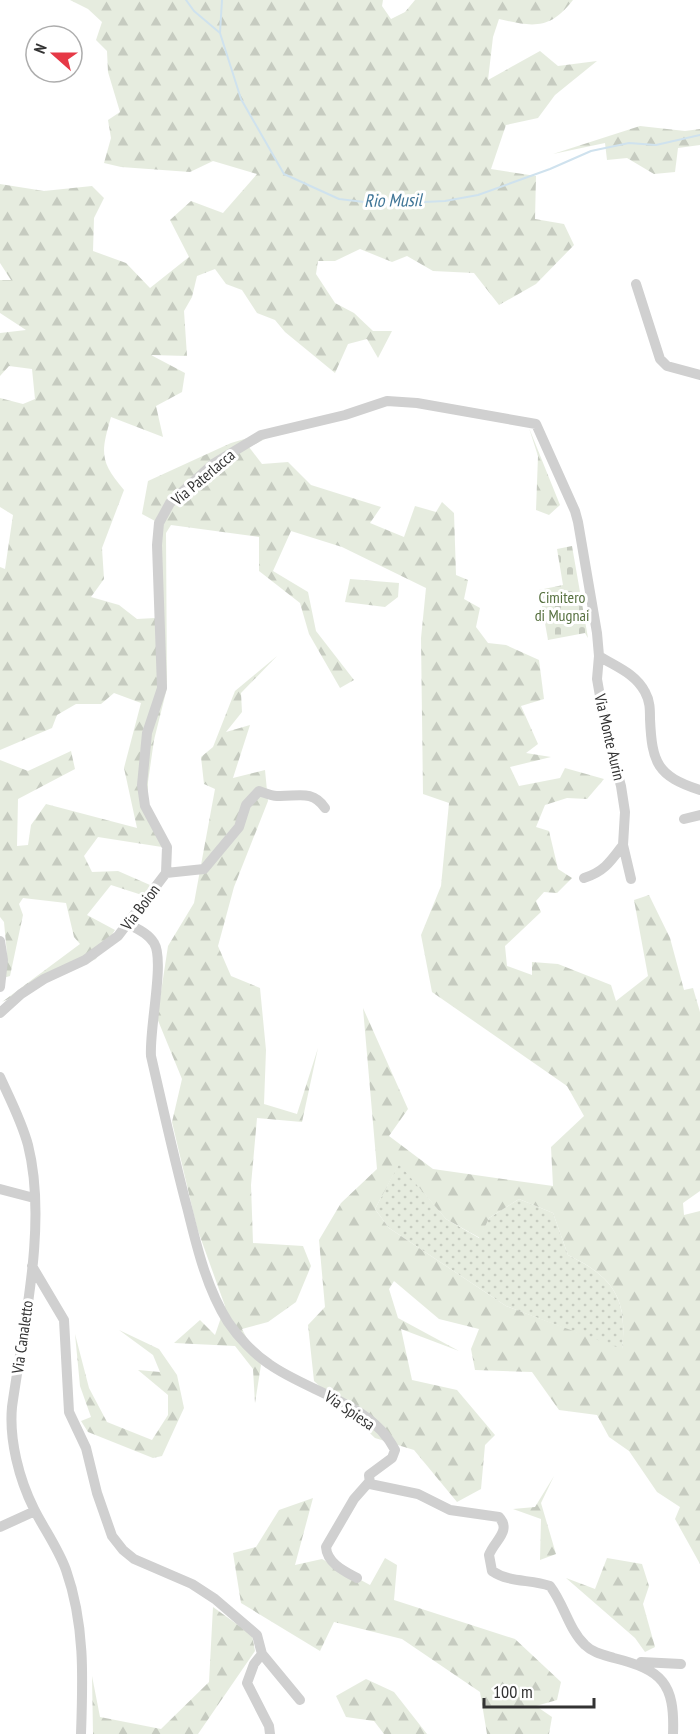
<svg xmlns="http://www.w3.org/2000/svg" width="700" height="1734" viewBox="0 0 700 1734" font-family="'PT Sans Narrow',sans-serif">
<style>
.grass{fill:url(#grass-dots)}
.forest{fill:url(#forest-firs);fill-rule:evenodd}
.cemetery{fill:url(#cemetery-stones)}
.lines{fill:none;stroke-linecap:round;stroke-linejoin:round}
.stream{stroke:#cfe2ee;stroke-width:2}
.minor{stroke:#d0d0d0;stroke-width:10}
.labels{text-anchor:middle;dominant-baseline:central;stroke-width:6;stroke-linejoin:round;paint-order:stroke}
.street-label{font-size:16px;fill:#333;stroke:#fff}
.park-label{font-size:16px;fill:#56703f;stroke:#fff}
.water-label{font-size:18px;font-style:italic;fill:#3f7597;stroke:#fff}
</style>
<defs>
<pattern id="grass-dots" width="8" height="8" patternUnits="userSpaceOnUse" patternTransform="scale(1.5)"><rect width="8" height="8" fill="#e6ecdf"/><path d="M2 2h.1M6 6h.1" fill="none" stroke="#c6cbc0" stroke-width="1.8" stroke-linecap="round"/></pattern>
<pattern id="forest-firs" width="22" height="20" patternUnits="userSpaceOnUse" patternTransform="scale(1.5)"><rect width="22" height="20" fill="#e6ecdf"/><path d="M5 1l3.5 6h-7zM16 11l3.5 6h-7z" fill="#c6cbc0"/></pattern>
<pattern id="cemetery-stones" width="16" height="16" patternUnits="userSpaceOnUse" patternTransform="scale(1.5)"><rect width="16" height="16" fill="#e6ecdf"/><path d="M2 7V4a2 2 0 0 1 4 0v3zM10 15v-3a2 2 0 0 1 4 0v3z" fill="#c6cbc0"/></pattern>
</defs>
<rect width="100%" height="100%" fill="#fff"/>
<path class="grass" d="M399,1163L446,1219L479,1238L489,1218L519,1199L553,1213L568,1255C613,1277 628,1298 622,1350L506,1306L389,1228L375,1209Z"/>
<path class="forest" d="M70,0H383L382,6L391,19L405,12L415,0H573C550,30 533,27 499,19L493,37L488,80L540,51L558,66L597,61L555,95L538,118L506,125L491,169L536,176L535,219L564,224L574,245L536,284L499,305L474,273L433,271L407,256L392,262L360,249L335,261H318L316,274L335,303L354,313L373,331H392L378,358L367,339L348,344L335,373L285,332L275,320L257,313L242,290L226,284L215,269L197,276L192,297L184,311L187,356L151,355L185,373L182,392L156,406L163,437L111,417C101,452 99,461 124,490L102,548L104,579L91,597L119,605L137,619L155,618V521L142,514L148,481L231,443L297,423L249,447L262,464L288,462L311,485L381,507L370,523L404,537L415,506L436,512L442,502L454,513L456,575L468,580L464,599L480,608L476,627L488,643L506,645L539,660L544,699L521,706L538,744L526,753L551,757L510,767L519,786L560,778L565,768L604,779L587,799L567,798L545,805L536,827L549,831L558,869L572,878L557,893L544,892L536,901L541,912L505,946L507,966L532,975V962L558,964L611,985L616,1001L648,976L634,900L649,895L670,938L684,990L693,988L700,1012V1191L683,1203L684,1215L700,1211V1564L675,1519L680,1507L657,1492L629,1451L609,1437L597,1415L559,1410L532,1372L475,1370L471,1349L479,1329L439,1319L394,1281L389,1289L398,1318L459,1351L401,1329L412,1380L457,1390L495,1435L485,1445L481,1489L457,1502L414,1450L375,1438L314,1381L308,1325L325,1307L319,1240L341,1203L377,1169L363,1008L408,1109L389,1136L433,1169L553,1186L551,1147L584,1116L567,1086L432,992L421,935L441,886L449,803L423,794L421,638L426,588L342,547L291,531L273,571L308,592L316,631L354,680L340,688L309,634L300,603L259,571V537L171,525L166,533L167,688L154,740L148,782V803L162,847L98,837L84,856L92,872L118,871L150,885L145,896L111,885L87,915L115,930L96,959L2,1002L80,944L74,937L66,903L23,898L19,904L23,915L10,976L0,979V957L7,954L4,922L0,917V760L28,771L71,751L75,769L18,799L17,846L28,845L31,825L46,804L137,828L124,768L141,703L114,693L101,704H76L57,715L52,728L0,750V567L5,569L13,515L0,507V398L23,404L35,399L32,369L9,366L0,376V333L26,330L0,313V280H11L0,263V184L44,191L92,186L104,198L94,218L93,251L126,263L150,288L189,257L170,220L191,201L223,213L257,174L213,161L190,172L121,167L104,163L111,138L108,120L120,112L108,72L107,51L96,40L102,22L88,9ZM399,1164L446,1219L480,1238L489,1218L519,1199L553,1213L568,1255C613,1277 628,1298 622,1349L506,1306L389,1228L375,1209Z
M640,126L685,131L700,129V145L678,148L675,172L654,174L627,158L607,160L605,143L553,154Z
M529,428L560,505L549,515L536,510L538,456Z
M350,579L399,583L398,597L385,607L345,602Z
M277,656L241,693L242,712L226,732L250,725L233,778L265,770L268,801L234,887L218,946L231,976L260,988L266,1050L264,1104L297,1114L318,1048L302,1122L257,1118L251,1185L253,1243L303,1246L311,1266L296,1302L268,1322L242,1329L261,1365L255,1403L253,1369L235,1346L174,1343L200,1320L215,1335L225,1306L197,1228L172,1122L182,1079L157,1018L168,946L194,903L215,789L204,784L201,757L213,747L235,691Z
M119,1330L159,1349L177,1375L184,1408L162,1456L153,1458L88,1432L81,1421L91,1417L80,1386L75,1334L89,1388L107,1422L152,1440L168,1415V1395L138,1370L160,1372L153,1355Z
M554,1476L541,1503L556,1554L540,1560L541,1519L513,1509L535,1507Z
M313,1498L295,1565L322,1559L370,1585L385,1558L397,1565L394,1600L515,1639L561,1682L557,1700L536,1706L552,1717L549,1734H487L480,1692L402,1639L334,1622L320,1651L241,1603L233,1553L256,1547L279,1510Z
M607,1558L642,1564L649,1586L643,1604L655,1647L645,1652L635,1638L566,1578L595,1589Z
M213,1607L252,1635L255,1651L198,1734H93L92,1676L100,1717L161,1729L209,1682Z
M366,1679L394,1692L427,1734H384L374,1721L346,1717L336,1696Z"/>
<path class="cemetery" d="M572,546L588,638L585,633L548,640L539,590L563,585L557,549Z"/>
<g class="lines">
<path class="stream" d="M186,0L194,11L220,33L241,99L284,174L339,199L381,204L445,201L478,195L550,169L591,151L629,143L656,145L700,135
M220,33L222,0"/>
<path class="minor" d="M636,284L660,359L667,366L700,375
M599,656C616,667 635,673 645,692C650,701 650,709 650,719C652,763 657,776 700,790
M684,819L700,815
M166,873L204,869L239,827L246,805L259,791C265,793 271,796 277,796C297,797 312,789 325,808
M584,878C604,872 611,861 623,845
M128,924C137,929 148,933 154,943C165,960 149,1029 151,1056C163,1108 174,1159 188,1211C197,1248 207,1289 228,1322C238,1337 254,1354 269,1364C308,1392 371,1403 395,1450L392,1458L369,1475L370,1484L418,1494L450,1510L499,1517C512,1531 494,1541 489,1555L492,1571C510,1583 530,1579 550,1586C564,1604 569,1630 585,1645C593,1653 604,1655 614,1658C662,1670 675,1683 673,1734
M0,941L3,960L0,987
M0,1013L21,994L44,979L85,960L118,936L166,873L167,847L145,806L142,785L147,733L162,688L157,545L159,523L170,503L213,464L261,435L345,415L387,401L417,403L536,424L575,511L578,522L597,633L599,656L597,679L607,736L621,786L625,812L623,845L631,879
M0,1077C10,1099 22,1122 28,1145C48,1224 23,1327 12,1407C9,1440 19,1479 34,1509C44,1529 58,1548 66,1570C85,1624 83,1678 81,1734
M0,1189L34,1198
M32,1266L64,1320L69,1412L86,1448L97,1493L112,1536L123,1550L134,1559L192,1584L215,1599L257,1635L262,1654L254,1664L247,1683L269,1726L270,1734
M0,1527L35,1511
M357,1578C344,1571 327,1563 326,1547L354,1499L369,1482
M262,1654L300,1700
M641,1662L681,1664"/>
</g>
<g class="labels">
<g class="street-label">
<text transform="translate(203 477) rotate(-40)">Via Paterlacca</text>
<text transform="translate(610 737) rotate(77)">Via Monte Aurin</text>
<text transform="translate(140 907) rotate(-53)">Via Boion</text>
<text transform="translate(22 1337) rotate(-82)">Via Canaletto</text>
<text transform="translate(350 1410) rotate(34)">Via Spiesa</text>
</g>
<g class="park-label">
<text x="562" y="597">Cimitero<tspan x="562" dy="18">di Mugnai</tspan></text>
</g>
<g class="water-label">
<text transform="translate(393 200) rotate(-1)">Rio Musil</text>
</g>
</g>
<g transform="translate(54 54) rotate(291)"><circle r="28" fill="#ffffff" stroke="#adadad" stroke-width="1.5"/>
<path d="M0-4.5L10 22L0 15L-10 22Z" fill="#e63946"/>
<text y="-9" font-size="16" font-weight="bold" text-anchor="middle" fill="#333333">N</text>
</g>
<path d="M484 1698v9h110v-9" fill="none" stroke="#333333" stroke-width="3"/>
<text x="493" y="1698" font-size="18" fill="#333333" stroke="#ffffff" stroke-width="4.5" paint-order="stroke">100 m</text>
</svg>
